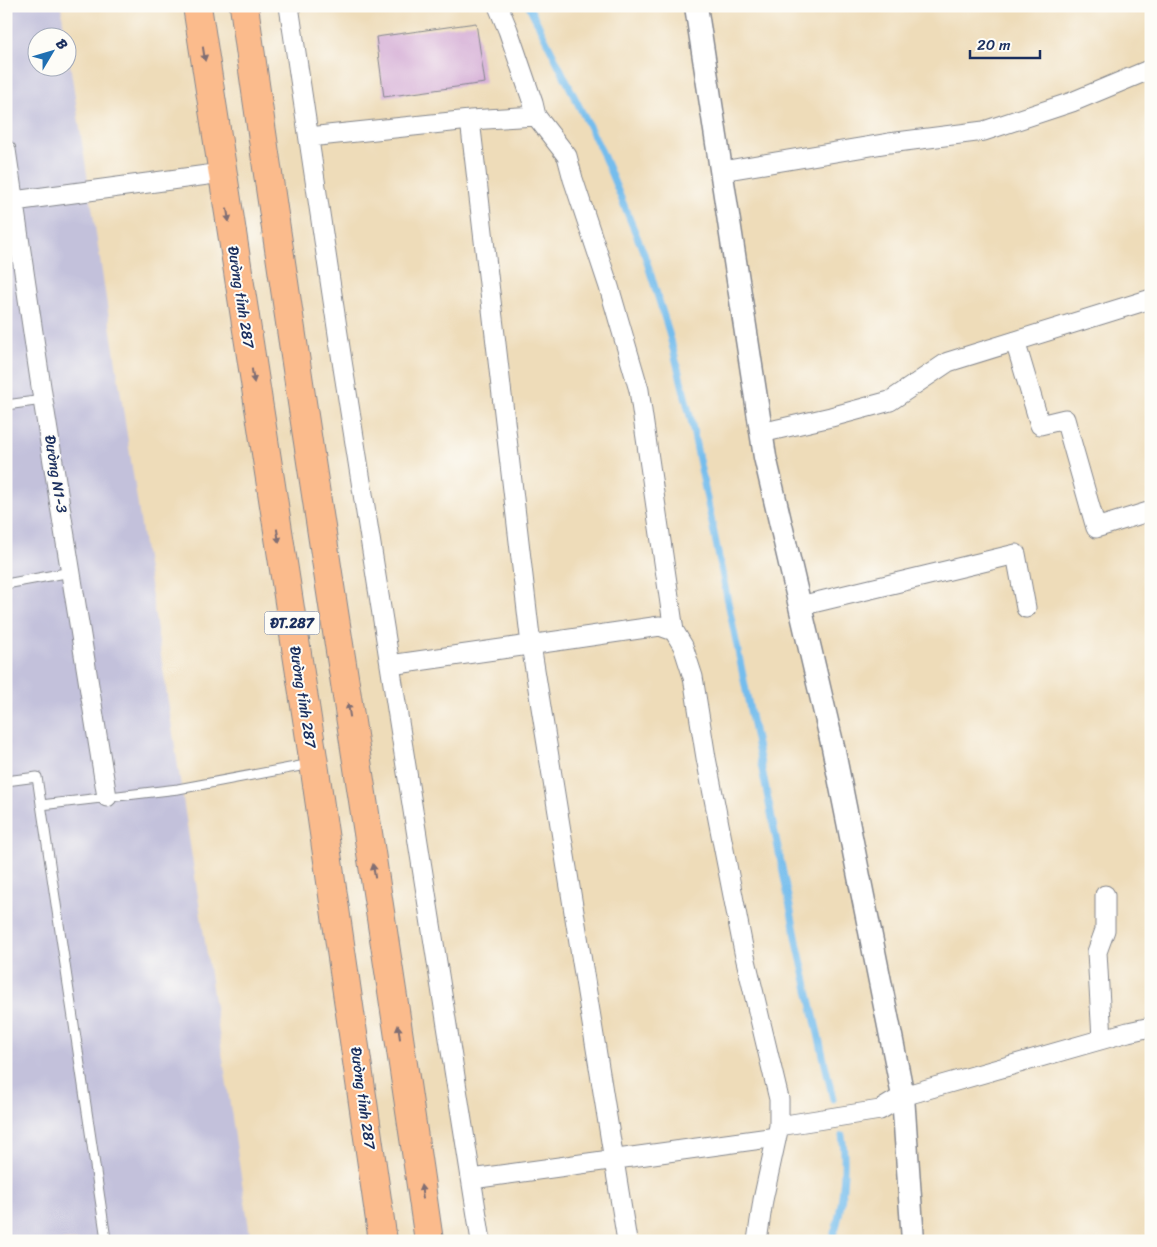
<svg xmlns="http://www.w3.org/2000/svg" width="1157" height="1247" viewBox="0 0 1157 1247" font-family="Sriracha,sans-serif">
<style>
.industrial{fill:#c3c1db}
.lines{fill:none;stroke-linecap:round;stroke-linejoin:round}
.stream{stroke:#75bded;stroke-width:7}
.building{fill:#d4acd5}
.service-casing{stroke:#84868c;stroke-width:11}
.minor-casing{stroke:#84868c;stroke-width:21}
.tertiary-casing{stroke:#84868c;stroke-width:25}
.primary-casing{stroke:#84868c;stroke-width:30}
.service{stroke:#fff;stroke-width:9}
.minor{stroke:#fff;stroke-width:19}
.tertiary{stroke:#fff;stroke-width:22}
.primary{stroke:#fbbb8c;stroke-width:28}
.oneway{fill:#806e73}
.labels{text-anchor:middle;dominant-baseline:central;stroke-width:4;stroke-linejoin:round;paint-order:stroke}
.shield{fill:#fdfcf7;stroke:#5f6c8c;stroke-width:1}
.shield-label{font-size:14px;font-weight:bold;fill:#1b2f5e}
.street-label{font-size:15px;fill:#1b2f5e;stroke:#fdfcf7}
</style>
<rect width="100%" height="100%" fill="#fdfcf7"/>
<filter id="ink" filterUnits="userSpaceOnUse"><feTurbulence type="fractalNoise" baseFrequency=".02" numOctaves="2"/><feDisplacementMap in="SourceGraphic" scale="10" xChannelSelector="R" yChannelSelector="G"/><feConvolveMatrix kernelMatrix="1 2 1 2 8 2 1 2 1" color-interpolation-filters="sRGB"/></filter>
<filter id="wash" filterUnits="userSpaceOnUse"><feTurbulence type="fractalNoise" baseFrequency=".0096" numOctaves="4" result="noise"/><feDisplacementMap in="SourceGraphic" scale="20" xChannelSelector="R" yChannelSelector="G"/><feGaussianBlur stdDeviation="1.12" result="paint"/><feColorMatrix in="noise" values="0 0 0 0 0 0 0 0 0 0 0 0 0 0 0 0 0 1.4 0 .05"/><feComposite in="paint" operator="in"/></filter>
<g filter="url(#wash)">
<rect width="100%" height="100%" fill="#eedcb9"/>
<path class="industrial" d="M6,6H61L65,37L38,38V68H68V51L251,1241H6Z"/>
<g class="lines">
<path class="stream" d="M529,6L602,152L645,256L668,329L691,420L799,951L833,1099
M831,1241C843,1214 847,1164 842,1136"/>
</g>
<g id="blocks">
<path class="building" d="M476,23L485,83L384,97L376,37Z"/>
</g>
</g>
<g filter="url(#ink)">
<use href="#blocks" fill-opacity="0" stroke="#84868c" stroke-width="1"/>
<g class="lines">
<g class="service-casing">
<path id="service" d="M6,405L43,400
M6,584L71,572
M6,781L37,777L106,1239L95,1241
M41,805L178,789L311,764"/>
</g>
<g class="minor-casing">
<path id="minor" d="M289,6L342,361L481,1241
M498,6L508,30L533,103L536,116
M470,120L531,645L627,1241
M309,137L470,120L536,116L567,156L573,179L609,287L639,390L674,631
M6,150L43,400L107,797
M722,171L889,143L984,131L1072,102L1151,69
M14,201L222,173
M1015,341L1040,425L1065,419L1096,528L1151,511
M761,433L831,417L890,401L948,362L1151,299
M800,606L1016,554L1026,608
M390,665L660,626L674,631L683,646L693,677L706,758L744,952L779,1099V1126L763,1200L757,1241
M1102,1039L1097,952L1105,930V895
M779,1126L880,1110L903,1096L1128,1032L1151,1027
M472,1179L776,1137"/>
</g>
<g class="tertiary-casing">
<path id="tertiary" d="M696,6L765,457L833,747L903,1096L913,1241"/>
</g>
<g class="primary-casing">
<path id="primary" d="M197,6L314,764L383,1241
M244,6C301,418 370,829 429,1241"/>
</g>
<use href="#service" class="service"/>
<use href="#minor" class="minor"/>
<use href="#tertiary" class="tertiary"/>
<use href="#primary" class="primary"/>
</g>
<defs><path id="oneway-solid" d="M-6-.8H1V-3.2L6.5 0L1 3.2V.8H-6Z" transform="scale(1.25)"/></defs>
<g class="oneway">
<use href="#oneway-solid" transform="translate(204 54) rotate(81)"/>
<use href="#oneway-solid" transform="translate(228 215) rotate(81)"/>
<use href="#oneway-solid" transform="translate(253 376) rotate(81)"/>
<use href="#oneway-solid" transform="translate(278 536) rotate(81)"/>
<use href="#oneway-solid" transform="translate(349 710) rotate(-99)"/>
<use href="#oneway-solid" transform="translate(374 871) rotate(-99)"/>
<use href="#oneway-solid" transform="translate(399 1032) rotate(-98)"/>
<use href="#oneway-solid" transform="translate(422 1192) rotate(-98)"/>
</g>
</g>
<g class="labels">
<rect class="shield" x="264.5" y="611.5" width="55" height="23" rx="4"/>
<g class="shield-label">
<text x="292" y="623">ĐT.287</text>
</g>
<g class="street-label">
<text transform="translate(241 297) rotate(81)">Đường tỉnh 287</text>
<text transform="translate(56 474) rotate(81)">Đường N1-3</text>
<text transform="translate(303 697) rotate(81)">Đường tỉnh 287</text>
<text transform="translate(363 1098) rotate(82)">Đường tỉnh 287</text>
</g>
</g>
<rect width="1157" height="1247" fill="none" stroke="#fdfcf7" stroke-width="25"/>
<g transform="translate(52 52) rotate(52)"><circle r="24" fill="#fdfcf7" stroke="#a3aaba"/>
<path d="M0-4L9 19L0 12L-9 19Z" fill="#1f6fb2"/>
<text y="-8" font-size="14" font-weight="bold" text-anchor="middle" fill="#1b2f5e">B</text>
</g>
<path d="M970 50v8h70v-8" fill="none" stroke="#1b2f5e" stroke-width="2.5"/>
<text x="977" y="50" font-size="15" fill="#1b2f5e" stroke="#fdfcf7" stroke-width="4" paint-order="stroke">20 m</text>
</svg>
